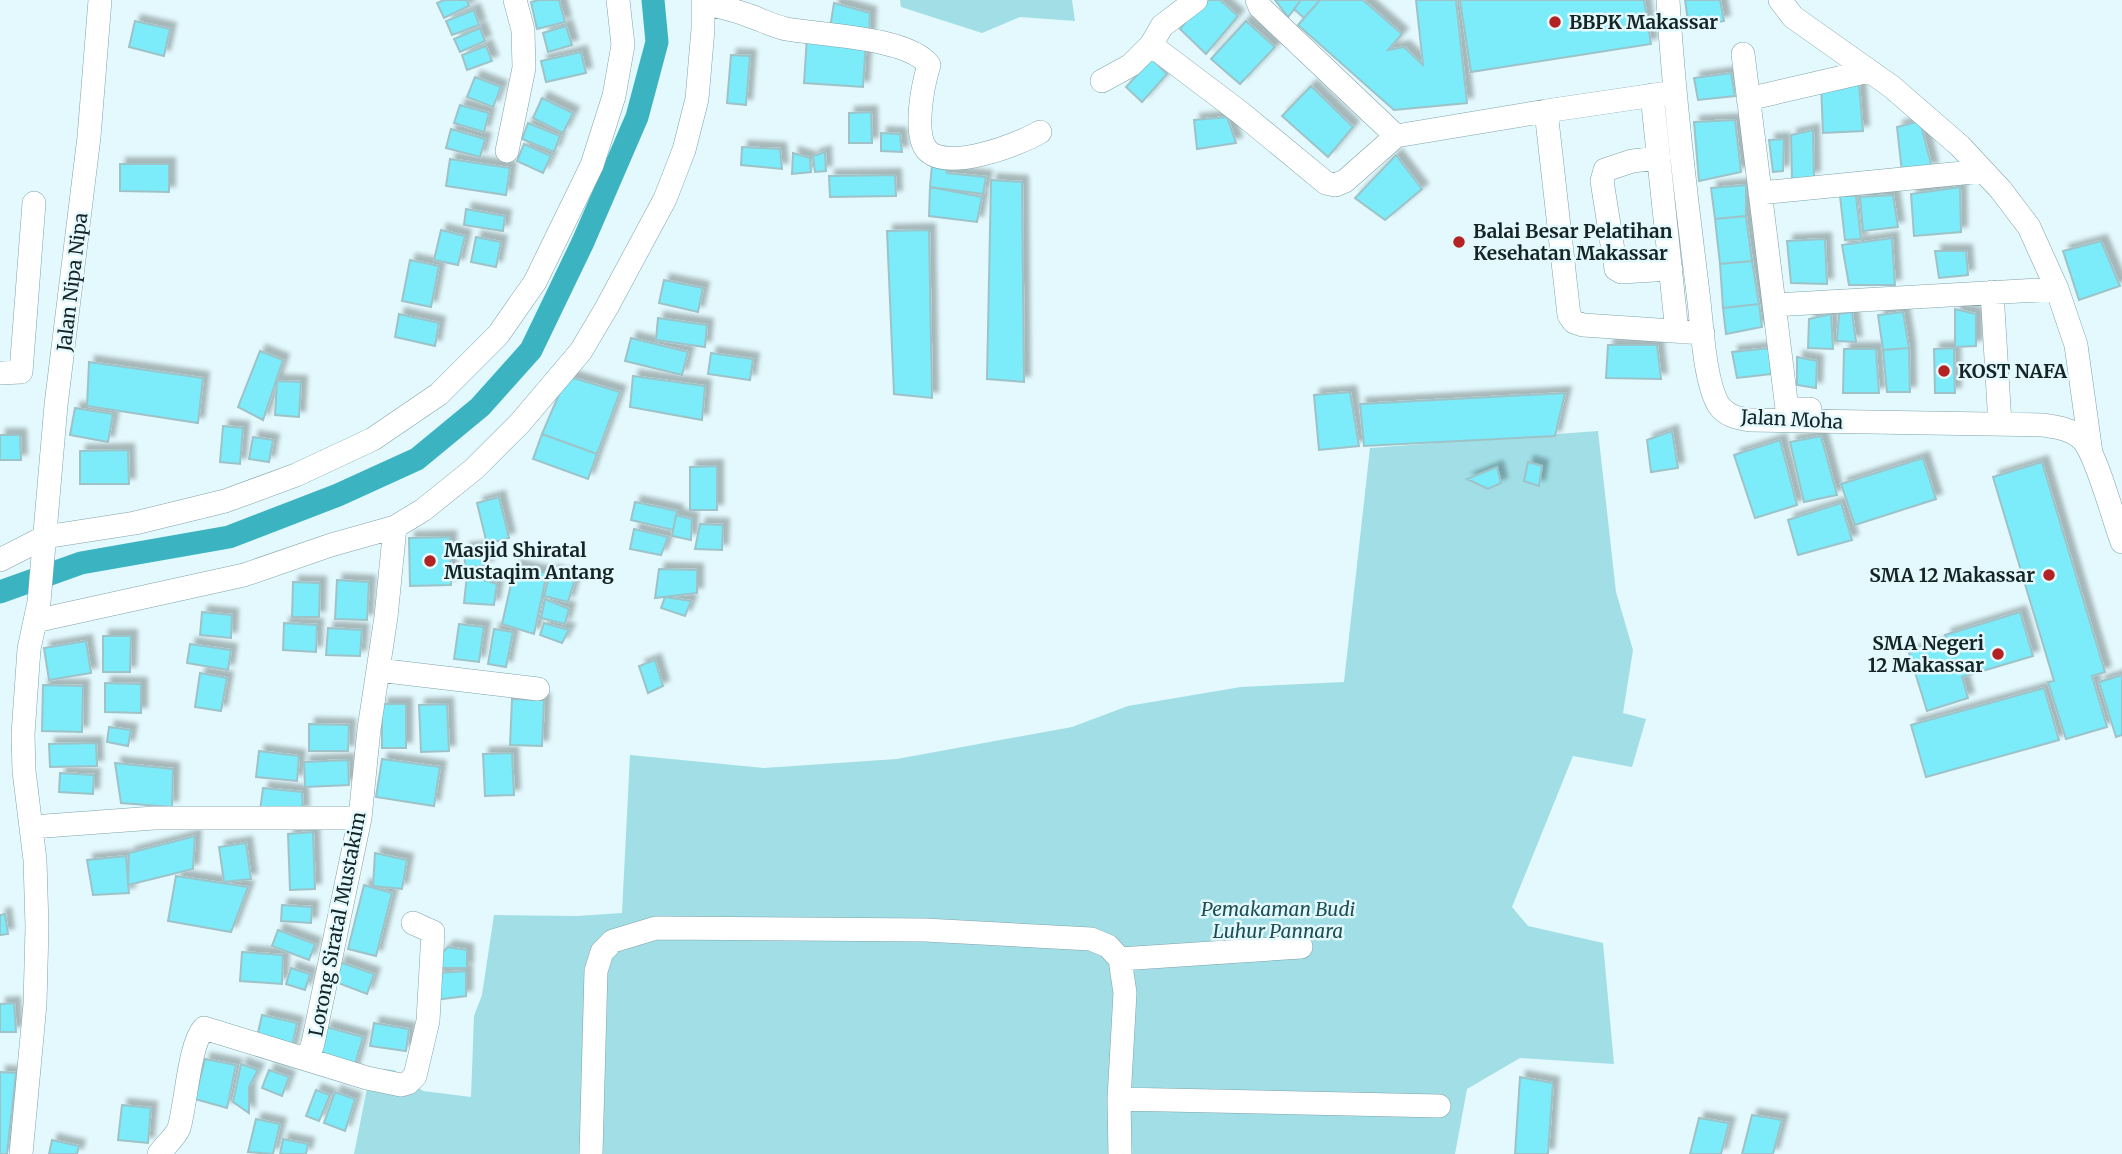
<svg xmlns="http://www.w3.org/2000/svg" width="2122" height="1154" viewBox="0 0 2122 1154" font-family="Merriweather,serif">
<style>
.green{fill:#a1dee6}
.lines{fill:none;stroke-linecap:round;stroke-linejoin:round}
.canal{stroke:#3cb3c1;stroke-width:23}
.building{fill:#7bebfa;stroke:#9dc3c8;stroke-width:2;filter:url(#shadow)}
.minor-casing{stroke:#7fa3a9;stroke-width:24}
.minor{stroke:#fff;stroke-width:23}
.poi-dot{fill:#b32323;stroke:#e3f9fd;stroke-width:2.5}
.labels{text-anchor:middle;dominant-baseline:central;stroke-width:5;stroke-linejoin:round;paint-order:stroke}
.poi-label{font-size:19px;font-weight:bold;fill:#162426;stroke:#e3f9fd;text-anchor:start}
.street-label{font-size:19px;fill:#162426;stroke:#e3f9fd}
.park-label{font-size:19px;font-style:italic;fill:#1c4e54;stroke:#e3f9fd}
</style>
<defs>
<filter id="shadow"><feDropShadow dx="6" dy="-6" stdDeviation="2" flood-color="#0004"/></filter>
</defs>
<rect width="100%" height="100%" fill="#e3f9fd"/>
<path class="green" d="M900,0H1072L1075,21L1020,17L982,33L901,7Z
M1598,431L1616,592L1633,650L1623,713L1646,719L1632,767L1573,756L1512,907L1528,926L1603,943L1614,1064L1520,1058L1467,1089L1455,1154H354L371,1068L394,1070L423,1091L471,1097L474,1016L482,995L494,915L577,916L622,913L630,755L764,768L897,759L1072,727L1128,706L1241,687L1344,682L1370,448Z"/>
<g class="lines">
<path class="canal" d="M0,592L81,563L229,537L338,495L417,459L480,407L531,350L583,242L637,117L657,42L653,0"/>
</g>
<path class="building" d="M444,0H467L469,6L444,18L437,3Z
M539,0H559L565,22L537,29L531,2Z
M1204,0H1220L1238,16L1206,54L1180,29Z
M1275,0H1301L1288,17Z
M1301,0H1320L1304,18L1294,9Z
M1320,0H1363L1402,34L1388,50L1404,47L1423,65L1416,0H1456L1467,103L1394,110L1298,25Z
M1460,0H1644L1651,44L1471,72Z
M1685,0H1720L1724,21L1689,28Z
M834,3L870,13L869,36L830,28Z
M474,10L479,25L452,35L446,21Z
M135,21L170,29L164,56L129,47Z
M1246,21L1275,47L1240,84L1211,59Z
M566,26L572,45L548,52L543,33Z
M480,28L485,41L460,52L454,39Z
M807,37L866,41L863,87L804,83Z
M486,46L492,61L467,70L462,55Z
M581,52L586,73L546,82L541,61Z
M731,55L750,56L746,105L727,103Z
M1152,59L1167,74L1142,102L1126,87Z
M1731,73L1735,96L1698,100L1694,78Z
M475,77L501,87L493,107L467,97Z
M1821,84H1859L1863,131L1823,133Z
M1311,86L1353,127L1328,157L1282,116Z
M542,98L573,113L563,133L533,118Z
M460,105L489,113L484,132L454,123Z
M871,112L872,143H849V113Z
M1227,117L1236,143L1197,149L1194,120Z
M1735,120L1741,172L1699,181L1694,122Z
M1920,121L1932,168L1902,172L1897,127Z
M528,123L560,136L554,152L522,139Z
M451,129L485,139L480,157L446,148Z
M1813,130L1814,177L1792,180L1791,135Z
M881,133L900,134L902,152L881,151Z
M1784,139L1783,171L1773,172L1769,140Z
M524,144L551,156L543,173L517,161Z
M742,147L780,149L782,169L741,165Z
M825,152L826,171L815,172L813,156Z
M793,153L810,158L811,172L792,174Z
M1396,155L1422,189L1385,220L1355,198Z
M450,159L510,168L506,195L446,186Z
M943,160L947,173L986,177L983,194L930,187L932,165Z
M120,164H169V192L120,191Z
M895,175L896,196L830,197L829,176Z
M991,180L1022,182L1024,382L987,379Z
M1746,185V216L1715,219L1711,188Z
M930,187L982,197L977,222L929,216Z
M1960,187L1961,232L1914,236L1911,194Z
M1893,195L1898,227L1863,231L1860,197Z
M1840,196H1856L1861,239L1845,240Z
M466,209L505,216L503,231L464,225Z
M1746,216L1752,261L1720,264L1715,219Z
M441,230L465,236L458,265L434,260Z
M929,230L932,398L894,394L887,231Z
M476,237L501,242L496,267L471,262Z
M1892,238L1895,285H1849L1842,245Z
M1825,239L1827,284L1791,283L1787,241Z
M2101,241L2120,286L2079,300L2063,251Z
M1935,251H1966L1968,275L1939,278Z
M410,260L439,266L431,307L402,301Z
M1752,261L1759,304L1723,308L1720,264Z
M664,280L703,288L698,312L659,303Z
M1759,304L1762,327L1726,334L1723,308Z
M1955,309L1976,314V346L1955,347Z
M1852,312L1856,342L1837,341L1839,314Z
M1903,312L1909,348L1883,350L1878,315Z
M399,314L439,323L435,346L395,337Z
M1831,314L1833,349L1808,348L1809,319Z
M658,318L707,325L705,347L656,340Z
M631,338L688,352L682,375L625,361Z
M1608,345H1657L1661,379L1606,378Z
M1770,348L1771,374L1737,378L1732,352Z
M1909,348L1910,392H1887L1883,350Z
M1954,348L1955,393H1935L1934,349Z
M1844,349H1876L1879,393H1843Z
M260,351L283,360L263,420L238,407Z
M711,353L753,359L750,380L708,374Z
M1797,357L1817,361L1816,388L1797,385Z
M89,362L203,378L198,423L87,406Z
M567,376L620,392L597,454L542,434Z
M633,376L705,386L702,420L630,407Z
M277,381L301,382L299,417L275,415Z
M1350,392L1359,446L1319,450L1314,395Z
M1565,393L1555,436L1364,446L1360,404Z
M75,408L113,414L108,442L70,435Z
M223,426L243,428L240,464L220,462Z
M1672,431L1678,468L1651,472L1647,440Z
M542,434L597,454L588,479L533,459Z
M0,435H20L21,460H0Z
M1821,436L1837,495L1804,502L1790,442Z
M253,437L273,440L269,462L249,459Z
M1780,440L1797,505L1755,518L1734,455Z
M128,450L129,484H80V451Z
M1923,458L1936,499L1855,525L1841,484Z
M1528,462L1542,466L1539,486L1524,481Z
M2042,462L2105,672L2092,676L2107,727L2066,739L2048,682L2054,681L1993,477Z
M717,466V510H690V467Z
M1497,467L1501,483L1488,489L1467,479Z
M499,497L509,538L487,544L477,503Z
M635,502L677,511L673,530L631,520Z
M1841,503L1852,540L1798,555L1788,520Z
M676,515L692,519L691,540L672,536Z
M700,524L723,525L722,550L695,549Z
M634,529L668,537L661,555L630,549Z
M450,537L451,585L410,586L409,538Z
M487,547L488,566L465,567L464,549Z
M515,566L547,573L534,634L502,624Z
M659,569L697,570V593L655,598Z
M551,571L575,578L568,602L544,596Z
M467,575L497,584L494,605L464,603Z
M337,580L369,582L367,620L335,619Z
M293,582L320,583L319,617H292Z
M665,597L691,601L685,616L661,608Z
M545,599L569,609L565,624L541,618Z
M202,612L232,615L231,638L200,635Z
M2020,612L2033,656L1962,677L1968,698L1927,711L1909,653L1947,641L1945,635Z
M284,623L317,625L316,652L283,650Z
M544,623L569,630L562,643L540,635Z
M459,624L484,627L479,662L454,659Z
M328,628L362,630L360,656L326,655Z
M494,629L513,632L506,667L488,664Z
M103,636H131L130,672H103Z
M86,641L91,673L49,680L44,648Z
M190,644L231,650L228,670L187,663Z
M655,660L663,686L648,693L639,666Z
M200,673L227,678L221,711L195,707Z
M2122,675V735L2116,737L2099,682Z
M105,683L141,684V713L105,712Z
M43,685L83,686L82,732L42,731Z
M2044,688L2059,740L1926,777L1911,725Z
M512,699L544,700L542,746L510,745Z
M382,704H406V748H382Z
M447,704L449,751L421,752L419,705Z
M309,724L349,725L348,751H309Z
M109,727L131,730L128,746L107,742Z
M96,743L97,766L50,767L49,744Z
M259,751L299,756L297,781L256,777Z
M512,753L514,795L485,796L483,754Z
M382,759L440,767L434,806L376,797Z
M348,760L349,785L305,787L304,762Z
M115,763L173,769L172,807L121,803Z
M60,773L94,775L93,794L59,792Z
M263,788L302,792L303,812L260,811Z
M313,832L315,889L290,890L288,834Z
M195,836L193,869L128,885L129,853Z
M246,843L251,879L224,882L219,847Z
M375,853L407,860L402,889L373,886Z
M126,856L129,893L93,895L87,860Z
M176,876L248,887L231,932L168,921Z
M364,885L392,893L376,956L348,949Z
M282,905L312,907L311,923L281,921Z
M5,914L8,934L0,935V915Z
M278,930L315,944L309,960L272,946Z
M448,947L467,950V968H439L438,957Z
M242,952L283,955L282,984L240,981Z
M340,962L374,974L367,994L333,981Z
M291,968L310,974L305,990L286,984Z
M466,971V996L434,1000L437,973Z
M14,1003L16,1032H0V1004Z
M262,1015L297,1023L291,1051L256,1042Z
M374,1023L409,1029L406,1051L370,1046Z
M326,1027L363,1037L353,1071L316,1060Z
M205,1059L236,1065L227,1108L195,1099Z
M241,1064L258,1070L249,1087V1113L233,1102Z
M269,1070L289,1077L282,1096L262,1088Z
M0,1072L16,1073L7,1154H0Z
M1520,1077L1553,1083L1548,1154H1515Z
M316,1090L330,1095L319,1121L306,1116Z
M335,1092L355,1099L345,1131L324,1123Z
M122,1105L151,1108L148,1143L118,1140Z
M1752,1115L1782,1120L1773,1154H1742Z
M1699,1118L1729,1123L1721,1154H1690Z
M256,1119L280,1124L273,1154L248,1152Z
M283,1139L308,1144L306,1154H280Z
M52,1140L79,1146L77,1154H49Z"/>
<g class="lines">
<g class="minor-casing">
<path id="minor" d="M1257,0L1260,7L1396,136
M1668,0C1674,98 1686,196 1698,293C1702,323 1704,379 1718,404C1726,416 1737,418 1750,420L2043,425C2057,427 2072,429 2083,440C2097,456 2113,518 2122,542
M1780,0L1793,17L1892,87L1960,146L2001,190L2029,227L2057,289L2076,345L2091,453
M704,3C719,7 735,10 750,16C762,20 773,26 786,29C820,35 908,37 929,65C923,84 913,134 927,150C947,172 1018,145 1040,132
M1151,45L1241,113L1326,183L1335,185L1345,181L1396,136L1546,111L1569,315L1574,322L1583,325L1703,333
M1743,54L1787,409H1810
M1102,81L1131,65L1151,45L1162,26L1196,0
M1652,95L1677,332
M1748,99L1869,71
M1546,111L1668,93
M507,151L524,68L523,30L515,0
M1659,158L1632,161L1605,170L1602,181L1616,269L1621,272L1671,269
M1760,193L1983,171
M1992,292L2000,424
M1774,305L2057,289
M0,373L21,372L34,203
M0,560L45,537L135,523L225,501L296,475L373,439L439,394L498,335L535,282L592,165L614,96L623,45L618,0
M35,621L244,575L331,545L395,527L423,510L474,469L520,423L581,351L607,307L665,199L684,150L697,99L703,29V0
M378,670L538,689
M32,827L154,818H360
M1120,959L1301,947
M308,1059L313,1043L360,818L369,729L386,617L395,527
M1119,1099L1439,1106
M21,1154L35,1004L37,927L35,860L24,771L23,734L29,649L39,602L56,405L89,137L100,0
M159,1154C165,1145 175,1138 179,1128C186,1105 189,1044 204,1028L367,1078L401,1085L408,1083L415,1076L428,1021L433,932L413,923
M591,1154L596,971L602,952L613,941L656,928L925,930L1091,939L1108,946L1120,959L1125,993L1119,1099L1120,1154"/>
</g>
<use href="#minor" class="minor"/>
</g>
<g class="poi-dot">
<circle cx="1555" cy="22" r="7"/>
<circle cx="1459" cy="242" r="7"/>
<circle cx="1944" cy="371" r="7"/>
<circle cx="430" cy="561" r="7"/>
<circle cx="2049" cy="575" r="7"/>
<circle cx="1998" cy="654" r="7"/>
</g>
<g class="labels">
<g class="poi-label">
<text x="1569" y="22">BBPK Makassar</text>
<text x="1473" y="231">Balai Besar Pelatihan<tspan x="1473" dy="22">Kesehatan Makassar</tspan></text>
<text x="1958" y="371">KOST NAFA</text>
<text x="444" y="550">Masjid Shiratal<tspan x="444" dy="22">Mustaqim Antang</tspan></text>
<text x="2035" y="575" text-anchor="end">SMA 12 Makassar</text>
<text x="1984" y="643" text-anchor="end">SMA Negeri<tspan x="1984" dy="22">12 Makassar</tspan></text>
</g>
<g class="street-label">
<text transform="translate(72 282) rotate(-83)">Jalan Nipa Nipa</text>
<text transform="translate(1792 419) rotate(3)">Jalan Moha</text>
<text transform="translate(337 924) rotate(-79)">Lorong Siratal Mustakim</text>
</g>
<g class="park-label">
<text x="1278" y="909">Pemakaman Budi<tspan x="1278" dy="22">Luhur Pannara</tspan></text>
</g>
</g>
</svg>
